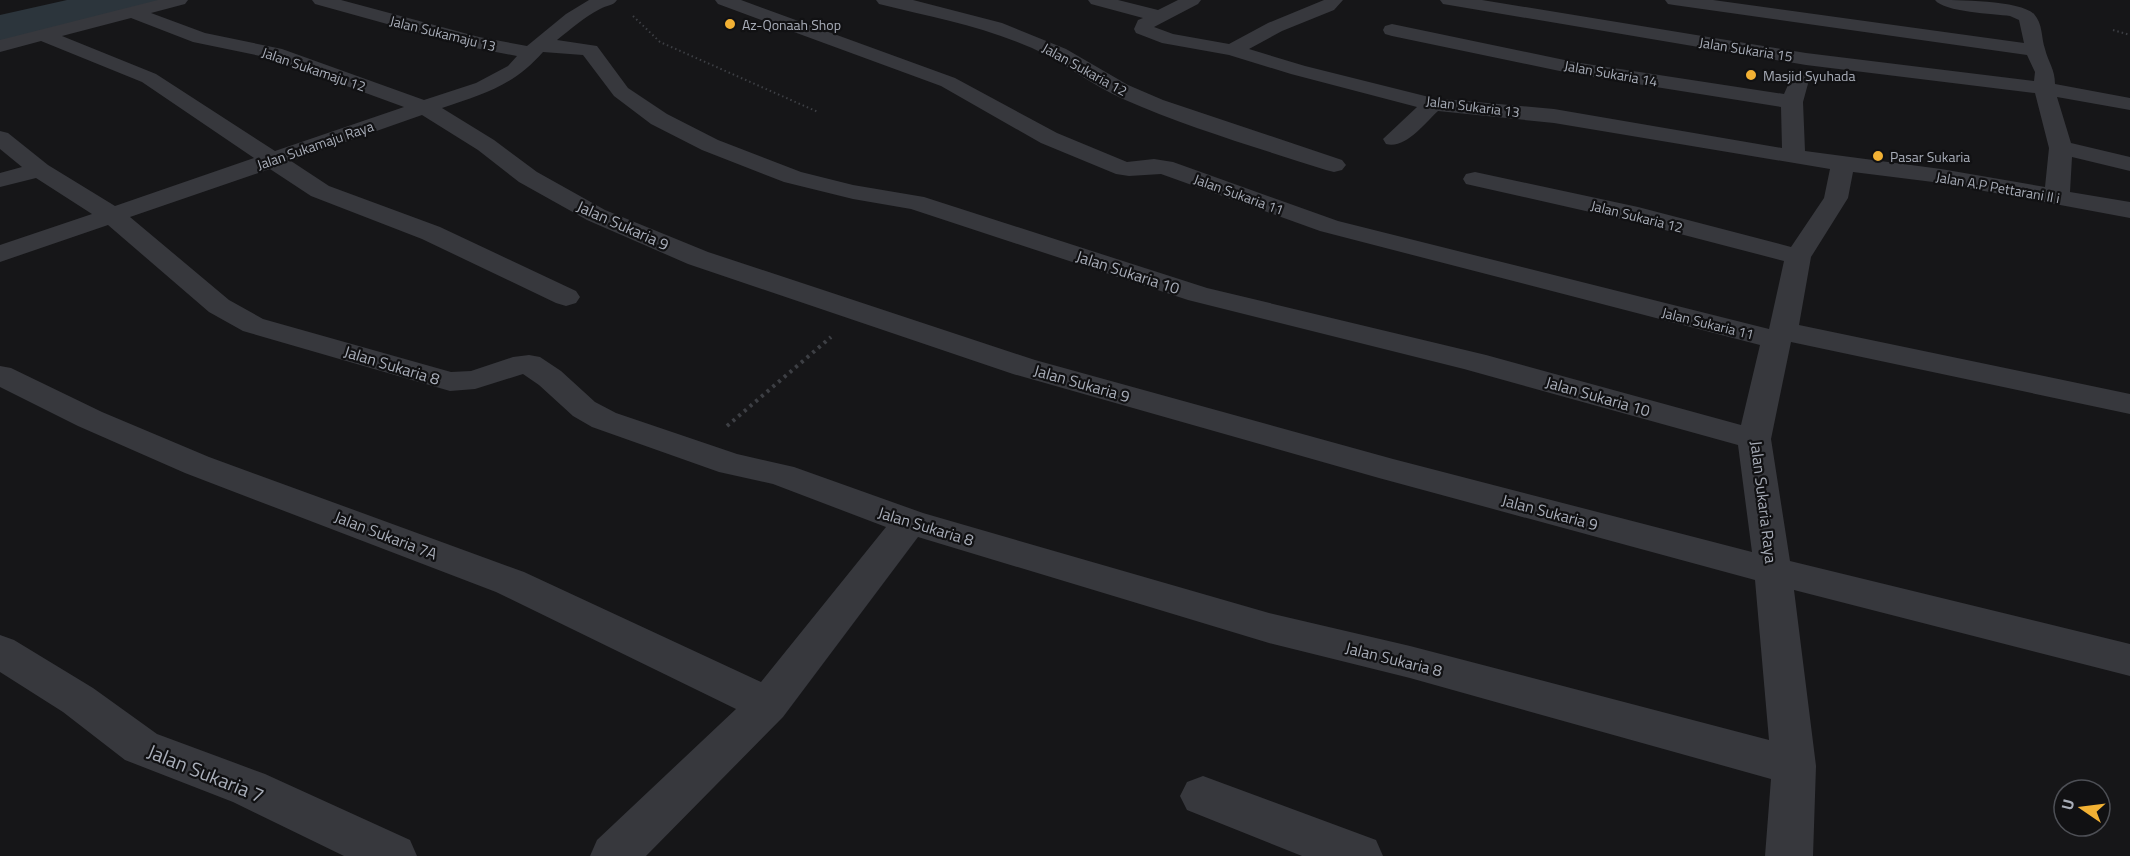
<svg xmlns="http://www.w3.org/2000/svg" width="2130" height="856" viewBox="0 0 2130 856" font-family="'Titillium Web',sans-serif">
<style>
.water{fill:#2c353c}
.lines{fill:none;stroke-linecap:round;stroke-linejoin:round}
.path-far1{stroke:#3d3f44;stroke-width:2;stroke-dasharray:1.5 3;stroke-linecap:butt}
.path{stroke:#3d3f44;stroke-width:4;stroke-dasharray:3 4.5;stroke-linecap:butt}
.street{fill:#37383d;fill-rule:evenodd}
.poi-dot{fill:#f2b134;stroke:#111113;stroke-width:2}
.labels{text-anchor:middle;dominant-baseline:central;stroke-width:4.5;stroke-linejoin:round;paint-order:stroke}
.far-poi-label{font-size:14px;fill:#a8adb8;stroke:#111113;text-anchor:start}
.far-street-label{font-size:14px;fill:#a8adb8;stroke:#111113}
.street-label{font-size:16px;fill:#a8adb8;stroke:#111113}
.near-street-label{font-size:20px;fill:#a8adb8;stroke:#111113}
</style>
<rect width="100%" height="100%" fill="#161618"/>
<path class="water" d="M67,0H171L0,43V15Z"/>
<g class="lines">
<path class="path-far1" d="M633,16L660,42L818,112
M2113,30L2130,35"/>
<path class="path" d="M727,426L831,337"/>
<path class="street" d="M158,0H188L185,4L151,13L205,33L282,49L424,100L476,83L508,66L517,56L470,47L315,4L312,0H341L479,37L527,46L566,14L589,0H617C613,6 607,5 600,9C584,17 571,29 557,40L597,46L628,88L667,114L718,140L801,172L853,185L924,197L1207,288L1486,355L1741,425L1760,345L1320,231L1161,174L1129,176L1116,174L1041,143L941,86L718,4L715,0H741L955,78L1057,133L1127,162L1154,159L1173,162L1338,221L1769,329L1784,261L1634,222L1466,184L1463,179L1466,174L1475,172L1638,207L1791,247L1824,198L1830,169L1554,123L1438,111C1424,124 1406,149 1386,144L1383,139L1417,107L1291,74L1229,55L1162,43L1136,33L1134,29L1138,20L1143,18L1091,4L1088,0H1118L1158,10L1178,0H1201L1198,4L1154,27L1173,34L1229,44L1268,23L1324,0H1343L1334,10L1282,31L1249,49L1305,66L1433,98L1554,109L1782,148L1781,107L1574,74L1392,36L1385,34L1383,30L1385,26L1392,24L1574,62L1784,94L1792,76L1799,74L1806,76L1809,80L1803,102L1805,151L1941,169L2045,187L2049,148L2035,93L1806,65L1449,5L1443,4L1440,0H1482L1806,53L2034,81L2035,72L2027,55L1674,5L1668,4L1665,0H1713L2024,43L2019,20L2010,16C1994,14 1944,12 1935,0C1956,0 2020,0 2034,14C2043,24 2041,37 2045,49C2048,62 2055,69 2055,84L2130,98V110L2057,97L2071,143L2130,157V171L2072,157L2070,192L2130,202V218L1941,183L1853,172L1848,198L1811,257L1799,325L2130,394V414L1791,342L1771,439L1790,561L2130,644V676L1794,590L1816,766L1813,856H1765L1771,779L1410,678L1269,643L918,537L783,717L646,856H590L597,840L736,709L496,592L185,473L78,426L0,387V366L11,368L102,412L209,457L524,572L761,682L886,527L773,484L719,472L592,427L573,416L539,385L523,374L475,389L450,391L243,331L209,312L108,225L0,262V245L92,214L36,178L0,187V173L22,167L0,149V131L8,133L48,165L115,206L254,158L142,82L41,41L0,52V40ZM131,18L193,42L270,58L404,107L275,151L156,74L62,36ZM543,52L583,55L614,96L651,124L702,150L784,182L853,199L911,209L1188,300L1464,369L1738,445L1752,552L1393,459L1035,360L708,252L605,210L537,172L494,140L442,108C484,94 513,86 543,52ZM422,115L478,150L519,182L587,220L688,264L1013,374L1379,478L1755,580L1769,740L1410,646L1269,613L923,513L794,467L737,454L616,413L595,402L561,371L540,357L529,355L513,357L471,371L451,372L263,319L229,300L130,217L270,169L311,196L422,239L556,303L566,306L576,303L580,297L576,291L440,227L329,186L291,161Z
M876,0H913L1002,23L1066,49L1128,85L1163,100L1342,160L1346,165L1342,170L1334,172L1326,170C1258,148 1189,128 1123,99C1091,85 1064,62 1032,48C982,26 931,17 879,4Z
M0,635L14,640L93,688L157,734L265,774L410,840L417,856H344L233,802L125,760L63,712L0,672Z
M1203,776L1376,840L1383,856H1302L1187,810L1180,796L1187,782Z"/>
</g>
<g class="poi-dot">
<circle cx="730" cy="24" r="6"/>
<circle cx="1751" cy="75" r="6"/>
<circle cx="1878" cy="156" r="6"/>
</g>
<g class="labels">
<g class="far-poi-label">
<text x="742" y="24">Az-Qonaah Shop</text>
<text x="1763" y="75">Masjid Syuhada</text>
<text x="1890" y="156">Pasar Sukaria</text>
</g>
<g class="far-street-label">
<text transform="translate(443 33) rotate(14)">Jalan Sukamaju 13</text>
<text transform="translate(1746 49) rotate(9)">Jalan Sukaria 15</text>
<text transform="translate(314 69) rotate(19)">Jalan Sukamaju 12</text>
<text transform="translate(1085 69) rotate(29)">Jalan Sukaria 12</text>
<text transform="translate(1611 73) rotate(10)">Jalan Sukaria 14</text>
<text transform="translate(1473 106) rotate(7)">Jalan Sukaria 13</text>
<text transform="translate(315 145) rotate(-19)">Jalan Sukamaju Raya</text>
<text transform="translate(1998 187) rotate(10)">Jalan A.P Pettarani II i</text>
<text transform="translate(1239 194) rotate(20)">Jalan Sukaria 11</text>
<text transform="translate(1637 216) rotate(14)">Jalan Sukaria 12</text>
<text transform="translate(1708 323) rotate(14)">Jalan Sukaria 11</text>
</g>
<g class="street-label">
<text transform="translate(623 225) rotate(24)">Jalan Sukaria 9</text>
<text transform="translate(1128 272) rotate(18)">Jalan Sukaria 10</text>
<text transform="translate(392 365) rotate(17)">Jalan Sukaria 8</text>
<text transform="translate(1082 383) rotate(16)">Jalan Sukaria 9</text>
<text transform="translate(1598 396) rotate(16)">Jalan Sukaria 10</text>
<text transform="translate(1764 502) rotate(83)">Jalan Sukaria Raya</text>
<text transform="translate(1550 512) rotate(15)">Jalan Sukaria 9</text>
<text transform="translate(926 526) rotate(17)">Jalan Sukaria 8</text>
<text transform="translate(386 535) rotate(21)">Jalan Sukaria 7A</text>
<text transform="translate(1394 659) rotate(14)">Jalan Sukaria 8</text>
</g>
<g class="near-street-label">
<text transform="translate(206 773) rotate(22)">Jalan Sukaria 7</text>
</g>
</g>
<g transform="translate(2082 808) rotate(284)"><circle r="28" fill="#111113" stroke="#4d4f55" stroke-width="1.5"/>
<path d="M0-4.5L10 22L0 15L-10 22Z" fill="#f2b134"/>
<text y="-9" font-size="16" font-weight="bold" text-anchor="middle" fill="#a8adb8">U</text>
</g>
</svg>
